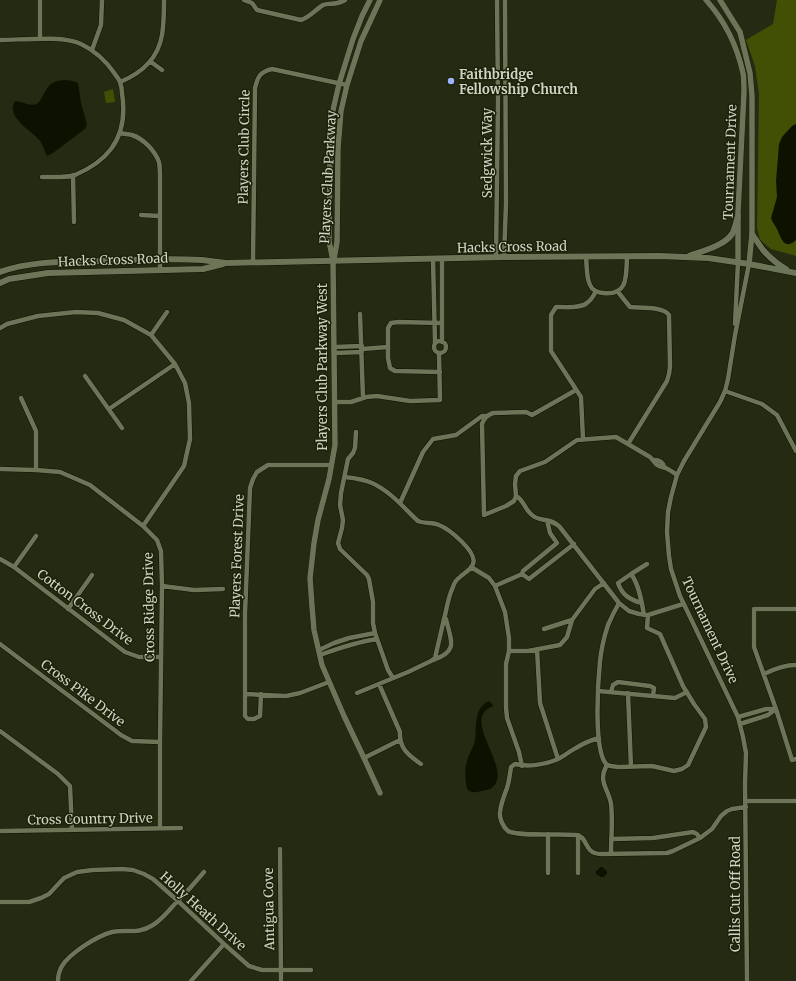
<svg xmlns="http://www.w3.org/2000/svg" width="796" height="981" viewBox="0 0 796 981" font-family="Merriweather,serif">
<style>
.green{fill:#425006}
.water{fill:#0d1200}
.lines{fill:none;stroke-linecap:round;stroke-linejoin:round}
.minor-casing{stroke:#0e1300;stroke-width:5.5}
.tertiary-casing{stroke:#0e1300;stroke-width:6}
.secondary-casing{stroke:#0e1300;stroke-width:7}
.minor{stroke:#6d7559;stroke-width:4.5}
.tertiary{stroke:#6d7559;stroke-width:5.5}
.secondary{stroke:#6d7559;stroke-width:6}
.poi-dot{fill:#9db4fd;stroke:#1c2109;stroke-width:1.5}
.labels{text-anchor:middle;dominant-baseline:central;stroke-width:3;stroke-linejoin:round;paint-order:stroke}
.poi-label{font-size:13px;font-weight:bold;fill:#cfd3c4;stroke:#1c2109;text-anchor:start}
.street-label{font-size:13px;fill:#cfd3c4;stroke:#1c2109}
</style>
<rect width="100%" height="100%" fill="#252b12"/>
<path class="green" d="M777,0H796V256L771,249L760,240L757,228L759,94L755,66L746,40L773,24Z
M113,89L115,102L106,103L104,92Z"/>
<path class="water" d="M66,80L73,81L78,83L81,103L87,124L85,129L53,153L47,156C44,151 43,145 40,141C31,130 5,117 15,101C21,101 31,107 36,104C39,103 41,99 42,97C50,84 50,81 66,80Z
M796,124V240C784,251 781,238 777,229C775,225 772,222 771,218L777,197L776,181L779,144L782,137L792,126Z
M489,701L493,705V706C489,708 485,710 483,714C473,733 514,775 490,789C487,790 483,791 481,791C475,793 471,793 467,789C465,778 464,768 468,758C470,752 474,746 475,740C477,727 473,708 489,701Z
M600,867H602L607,871V874L603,877H601L596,874V871L598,870Z"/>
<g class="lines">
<g class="minor-casing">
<path id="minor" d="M244,0L252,3L257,10L301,20C310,17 315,10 323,5C330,2 335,6 345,0
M40,39V0
M0,40C23,40 61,35 81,44C96,51 106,61 115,74C116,76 119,79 120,82C121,85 122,90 122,93C125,112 123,133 111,149C102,161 89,169 75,175C65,178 52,177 42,177
M92,50L101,25L102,0
M151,62L162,70
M120,82C142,73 158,59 162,35C164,23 164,12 164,0
M120,133C124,134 128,134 132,135C144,139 155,151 159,162C160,167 160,173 160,179V270
M73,175L74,222
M141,215L160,216
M504,257L506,203L505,0
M586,257C587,266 586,277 590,285C592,290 598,293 603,293C629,296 626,275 627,256
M496,258L498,99L497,0
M433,259L435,343
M442,259V342
M253,263L255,88C258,76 260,72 272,69L347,85
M618,292L630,307C640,308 663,306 669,315L670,367L669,374L667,381L628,444
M360,314L363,398
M735,324L738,262
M0,328L7,324L38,316L76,312L98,313L124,320L151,335L175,364L185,383L189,403L190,439L184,466L143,526
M151,335L167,312
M434 347a6 6 0 1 1 12 0a6 6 0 1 1-12 0Z
M334,347L362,346
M362,349L388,347
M334,353L362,352
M440,372L395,371L390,368L388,358V328L391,323L398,322L442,323
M85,376L122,428
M576,390L532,415L526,412L493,413C487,415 484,418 482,424L484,515L506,506L514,501L516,496L515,484L516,476L520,471L545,462L577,440L616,437L650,457C653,460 654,462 657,465C660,467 663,467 666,468C670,470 674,473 677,475
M725,391L762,404L777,415L796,451
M21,398L36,431V470
M335,402H351L366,397L377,396L410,401L440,400L439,354
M109,409L175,364
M356,432L355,448L353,453L348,459L341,493L340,505L343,520L342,528L338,543L340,549L367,575L369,579L373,602V623L375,633L388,670L393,678
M583,439L581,397L551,351V315L556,307C565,307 582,309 588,302C591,300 594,295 596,291
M654,460C659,460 663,462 664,467
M0,469L36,470L60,472L90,485L143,526L157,540L161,551L162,586L160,742V828
M345,477C354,478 363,479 372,483C390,491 404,508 418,521C425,524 433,522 439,525C449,529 478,552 473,564C471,570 464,573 460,577C457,579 454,583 453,587C448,597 447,608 444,619C441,632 438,645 435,658L431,661L408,672L357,693
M516,496C524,500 525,510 532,515C537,520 544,519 550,521C553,522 556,524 559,526L619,603L629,611L639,614L648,615L683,604
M400,503L423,452L433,439L456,435L482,416H486
M0,559L14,567L125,652L139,657H161
M14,567L36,536
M471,567L489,578L495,586L505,612L509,638V651L506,664V707L507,718L519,752L522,766
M522,574L523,571L557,543L550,533L547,520
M522,574L529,579L574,544
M631,574L647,564
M162,586L194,590L223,589
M495,586L522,574
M642,603C630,600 622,595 618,583L631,574C639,584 642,603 644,615
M68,609L92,575
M796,609H754V647L776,709L792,760L796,759
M544,629L572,620
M0,644L121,735L132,741L160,742
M537,649L540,703L558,759
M319,650L334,643L349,638L375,633
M509,651H528L560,645L567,637L572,620L595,589L604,583
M320,655C339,648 357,642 377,639
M433,660C459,651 451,641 446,619
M764,674C774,669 785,665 796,665
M379,684L400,732C399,748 408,755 421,764
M598,691L675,698L687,692
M611,692L613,685L618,682L650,686L654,688L653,696
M628,693L631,767
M246,694L286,696L300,693L329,682
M261,694L260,716L254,719H248L245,716V614L250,488L253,479L257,472L268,465H331
M738,717L766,709H776L768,715L740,724
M0,731L58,774L70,786L72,830
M599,738C591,740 584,743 576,748C570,751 564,756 558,759C545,765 528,767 515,764L511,767C510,774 509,782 507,788C504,796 501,803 500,812C499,818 503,827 508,831C518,837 561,833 576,835C585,836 585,845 590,850C593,853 597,854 601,854L667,853L673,851L700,838
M364,758L400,740
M607,765L611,766L618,767L652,766L674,771L682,769L688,765L706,727L705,719L694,704L683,686L660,634L647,628L648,615
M746,801H796
M0,831L181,828
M548,834V873
M611,839L653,838L693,832L697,834L700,838L712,829L721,816L727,811L732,809L746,807
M280,849L281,981
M611,854C611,838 613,820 611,804C609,789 597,782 607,765C593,752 598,681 600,661C601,652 605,634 608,625C611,618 615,610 619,603
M578,873V835
M0,902H29L41,898L49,894L64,878L77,872L93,870L122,869L133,870L144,874L153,879L178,901L224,944L249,966L262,970H311
M58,981C58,976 59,971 62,966C70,953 97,936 112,932C127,929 137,935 153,925C161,920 167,913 173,906C184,895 194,884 204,872
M191,981L224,944
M747,981L745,784L746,753L743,737L738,717L680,596L671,569L669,556L667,532L668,512L671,497L677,475L684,461L720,402L725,391L728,379L735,335L749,264"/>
</g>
<g class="tertiary-casing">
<path id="tertiary" d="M370,0L362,16L353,39L339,84L333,110L330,148L329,241L333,261L335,445L329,479L318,520L314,543L310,578L312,606L314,630L322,665L344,716L364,758L380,793
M706,0C725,21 737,46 743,73C744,79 744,86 744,92L738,212V262
M720,0L740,32L750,73L752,96V234L749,264
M334,259L337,242L338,148L341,111L347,85L361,41L380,0"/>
</g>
<g class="secondary-casing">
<path id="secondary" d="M752,234C756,239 759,245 763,250C770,258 777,264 786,269
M689,256C702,251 724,246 732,234C735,229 736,222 738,216
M0,272C33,260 69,262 104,261C136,260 169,258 202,260C210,261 218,262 226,263L504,257L660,256L708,258L749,264L796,273
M0,283L9,279L48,273L203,269L223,264"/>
</g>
<use href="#minor" class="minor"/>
<use href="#tertiary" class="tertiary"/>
<use href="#secondary" class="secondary"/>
</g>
<circle class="poi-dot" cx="451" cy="81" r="4"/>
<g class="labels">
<g class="poi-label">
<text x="459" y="74">Faithbridge<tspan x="459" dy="15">Fellowship Church</tspan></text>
</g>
<g class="street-label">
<text transform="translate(244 147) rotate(-89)">Players Club Circle</text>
<text transform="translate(487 153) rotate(-90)">Sedgwick Way</text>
<text transform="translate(730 162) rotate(-88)">Tournament Drive</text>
<text transform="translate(328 177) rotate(-87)">Players Club Parkway</text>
<text transform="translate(512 247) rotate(-1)">Hacks Cross Road</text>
<text transform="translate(113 260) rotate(-2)">Hacks Cross Road</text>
<text transform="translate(322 367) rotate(-90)">Players Club Parkway West</text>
<text transform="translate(237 556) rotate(-88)">Players Forest Drive</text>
<text transform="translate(85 607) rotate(37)">Cotton Cross Drive</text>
<text transform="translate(149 607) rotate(-91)">Cross Ridge Drive</text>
<text transform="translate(710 630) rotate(65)">Tournament Drive</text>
<text transform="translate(83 693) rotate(37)">Cross Pike Drive</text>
<text transform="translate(90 819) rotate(-1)">Cross Country Drive</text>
<text transform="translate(735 894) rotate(-90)">Callis Cut Off Road</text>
<text transform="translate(269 909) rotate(-91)">Antigua Cove</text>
<text transform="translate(203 911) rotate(42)">Holly Heath Drive</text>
</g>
</g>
</svg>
